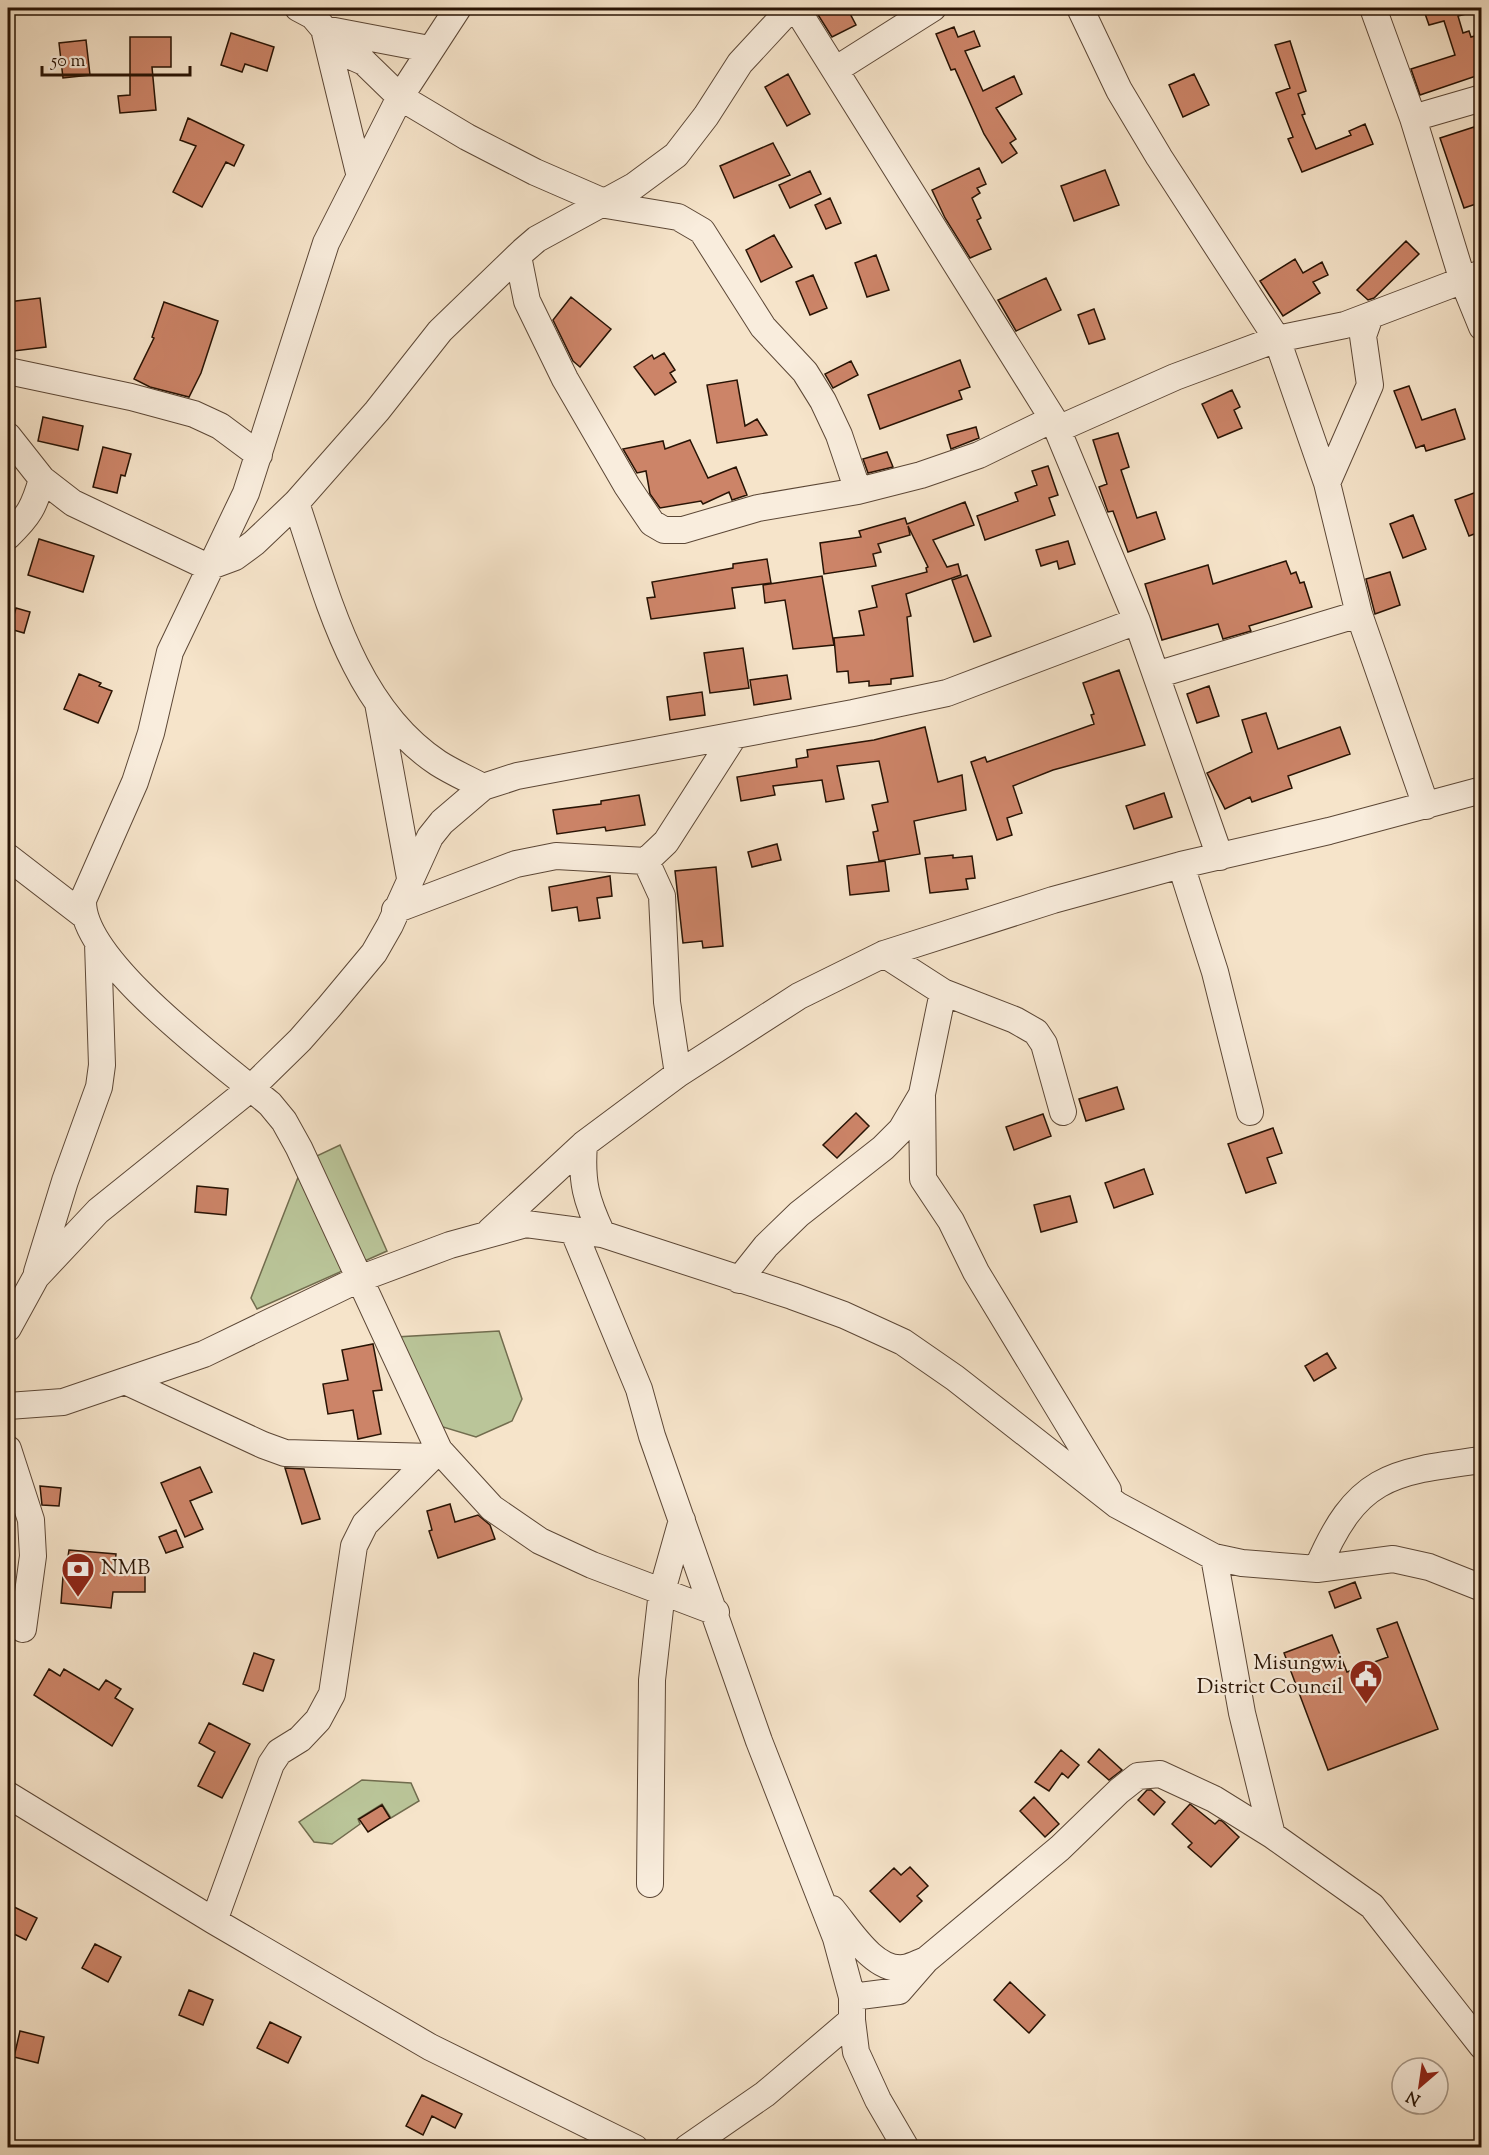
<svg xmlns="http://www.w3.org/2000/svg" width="1489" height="2155" viewBox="0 0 1489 2155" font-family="'Sorts Mill Goudy',serif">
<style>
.green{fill:#bac599;stroke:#716c4e;stroke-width:1.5}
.building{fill:#cc8468;stroke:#281304;stroke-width:1.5}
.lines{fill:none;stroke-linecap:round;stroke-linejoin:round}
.minor-casing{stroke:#5c4736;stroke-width:28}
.minor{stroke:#f9eddd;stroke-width:26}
.labels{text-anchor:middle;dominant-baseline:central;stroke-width:4.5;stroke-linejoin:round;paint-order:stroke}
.poi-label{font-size:21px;fill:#281304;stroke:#f9eddd;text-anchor:start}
</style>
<rect width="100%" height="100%" fill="#f6e4ca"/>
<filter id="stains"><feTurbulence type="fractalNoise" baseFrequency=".00333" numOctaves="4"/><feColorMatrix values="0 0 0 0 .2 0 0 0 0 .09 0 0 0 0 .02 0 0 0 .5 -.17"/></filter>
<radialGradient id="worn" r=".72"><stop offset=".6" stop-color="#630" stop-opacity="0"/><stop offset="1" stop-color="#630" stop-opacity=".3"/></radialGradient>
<path class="green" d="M340,1145L387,1251L257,1309L251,1298L304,1162Z
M499,1331L522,1399L512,1421L476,1437L433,1424L396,1337Z
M362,1780L411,1783L419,1801L391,1818L382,1804L358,1819L360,1824L332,1844L314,1842L299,1822Z"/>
<path class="building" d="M819,8H847L856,25L832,37L815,10Z
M1423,8H1473L1474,12L1458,16L1463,33L1469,31L1471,37L1482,34V74L1420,95L1411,69L1455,55L1444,21L1429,25Z
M954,27L958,37L974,31L980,46L965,51L983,91L1014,76L1022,94L996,108L1016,139L1010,143L1017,153L1002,163L984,134L955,69L951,70L936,34Z
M231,33L274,47L267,71L245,64L242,72L221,65Z
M130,37H171V67H152L156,110L120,113L118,96L130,95Z
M86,40L90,75L63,78L59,43Z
M1290,41L1306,91L1298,94L1305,114L1302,115L1316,149L1351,135L1349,131L1365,124L1373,144L1302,172L1288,139L1293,137L1276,93L1290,88L1275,45Z
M788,74L810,114L787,126L765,87Z
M1194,74L1209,105L1183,117L1169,85Z
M188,118L244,145L234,166L226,162L202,207L173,192L196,146L180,140Z
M1474,127L1482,148V202L1464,208L1440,138Z
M773,143L790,175L734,198L720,166Z
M979,168L986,184L977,188L980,193L972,198L981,218L977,220L991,249L970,258L945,218L932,190Z
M1105,170L1119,205L1074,221L1061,186Z
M810,171L821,194L790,208L779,185Z
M830,198L841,223L826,229L815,205Z
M774,235L792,267L761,282L746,250Z
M1406,241L1419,254L1374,298L1368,300L1357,290Z
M876,255L889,290L867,297L855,263Z
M1295,259L1303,273L1322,262L1328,275L1313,282L1320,293L1283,316L1260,281Z
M813,275L827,308L810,315L796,282Z
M1046,278L1061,310L1016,331L998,300Z
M571,297L611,329L580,367L573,361L553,320Z
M40,298L46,347L14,351L8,302Z
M164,302L218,321L201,373L189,397L150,387L134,379L154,338L152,337Z
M1094,309L1105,339L1089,344L1078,315Z
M664,353L675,370L670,373L676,382L655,395L634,367L652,355L654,359Z
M960,360L970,387L959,391L962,399L880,429L868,395Z
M851,361L858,375L833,388L825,374Z
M737,380L745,426L757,419L767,435L717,443L707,385Z
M1409,386L1422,420L1455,409L1465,439L1426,451L1424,445L1416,448L1394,391Z
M1232,390L1240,407L1234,410L1242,428L1218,438L1202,404Z
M43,417L83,426L78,450L38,441Z
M976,427L979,438L951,449L947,435Z
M1118,433L1129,467L1121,470L1137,518L1156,512L1165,539L1128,552L1113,511L1108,512L1099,487L1107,484L1093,440Z
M690,440L708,478L736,467L747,495L732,500L729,492L703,504L701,501L660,508L650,494L646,471L637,473L623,449L663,441L665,449Z
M103,447L131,454L125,476L121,475L117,493L93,487Z
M887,452L893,467L868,473L863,459Z
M1048,466L1058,495L1049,498L1055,515L985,540L977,516L1018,501L1015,493L1037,485L1032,471Z
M1482,490V531L1469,536L1455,500Z
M965,502L974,525L933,540L947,567L958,564L961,575L906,594L911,616L907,617L913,676L891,679V684L869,686V681L849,683L848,671L837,672L834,638L864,635L859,611L877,607L872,586L927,572L926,568L928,567L908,526L910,535L878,544L881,552L873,554L876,566L824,574L820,543L861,537L859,531L905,518L907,524Z
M1413,515L1426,549L1403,558L1390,524Z
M39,539L94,556L83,592L28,575Z
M1068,541L1075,564L1059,569L1057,561L1041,566L1036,550Z
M767,559L771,583L732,588L735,608L651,619L647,598L655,597L652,582L733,568V564Z
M1286,561L1291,574L1296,572L1300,583L1304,582L1312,607L1249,626L1251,631L1223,639L1218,624L1162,640L1145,584L1208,565L1213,584Z
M1390,572L1400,605L1375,614L1366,579Z
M967,575L991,636L974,642L952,580Z
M822,576L834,645L793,649L785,600L765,603L763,585Z
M16,608L30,612L24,633L10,629Z
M743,648L749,688L710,693L704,653Z
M1119,670L1145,745L1053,770L1013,786L1022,813L1007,818L1012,835L997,840L971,762L985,757L987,762L1094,724L1091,715L1094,714L1083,683Z
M79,674L101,683L99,686L112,691L98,723L64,709Z
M787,675L791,699L754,705L750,680Z
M1209,686L1219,716L1197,723L1187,694Z
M702,692L705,715L670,720L667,697Z
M1266,713L1278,749L1340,727L1350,754L1288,776L1292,788L1252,802L1250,797L1225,809L1207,773L1252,752L1242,720Z
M925,727L938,782L962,775L966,810L914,821L920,854L879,861L873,832L878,831L872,805L888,802L879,761L837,766L844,799L826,802L822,780L773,786L775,795L741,801L737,777L797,767L796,759L808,757L807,750L874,740Z
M1164,793L1172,817L1134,829L1126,806Z
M639,795L645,825L606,831L605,827L557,834L553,810L601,804V801Z
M777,844L781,860L752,867L748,852Z
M953,855V858L972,856L975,878L966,879L968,889L930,893L925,858Z
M885,861L889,891L850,895L847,866Z
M716,867L723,946L703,948L702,941L683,943L675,871Z
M610,876L612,896L597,898L600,918L579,921L577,907L552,911L549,887Z
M1117,1087L1124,1109L1086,1121L1079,1099Z
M856,1113L869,1126L837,1158L823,1145Z
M1043,1114L1051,1136L1014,1150L1006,1127Z
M1273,1128L1282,1153L1267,1158L1276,1183L1246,1193L1228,1144Z
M1144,1169L1153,1194L1114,1208L1105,1183Z
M197,1186L228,1189L226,1215L195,1212Z
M1070,1196L1077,1222L1041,1232L1034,1205Z
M373,1344L382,1390L373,1391L381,1434L358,1439L353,1410L328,1414L323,1384L348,1380L342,1350Z
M1327,1353L1336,1368L1314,1381L1305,1366Z
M200,1467L212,1492L190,1501L203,1529L185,1537L161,1483Z
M285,1468L304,1469L320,1519L302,1524Z
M40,1486L61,1488L59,1506L42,1505Z
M450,1504L455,1522L478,1515L490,1525L495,1539L438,1558L429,1531L432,1530L427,1511Z
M176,1530L183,1547L166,1553L159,1537Z
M69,1550L116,1554L114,1574H145V1592H113L111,1608L61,1603L64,1563H67Z
M1355,1582L1361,1598L1335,1608L1329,1592Z
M1397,1622L1438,1729L1328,1770L1284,1653L1332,1635L1347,1672L1388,1657L1377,1629Z
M254,1653L274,1660L263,1691L243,1684Z
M49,1669L60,1676L64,1669L99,1690L106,1680L121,1689L115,1698L133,1709L112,1746L34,1695Z
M209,1723L250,1744L222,1798L198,1786L215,1752L199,1743Z
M1099,1749L1122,1770L1109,1780L1088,1762Z
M1061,1750L1079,1765L1068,1778L1062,1773L1049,1791L1035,1782Z
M1147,1790H1151L1165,1802L1154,1815L1138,1800Z
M1034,1797L1059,1824L1045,1837L1020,1811Z
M1190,1804L1215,1824L1219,1820L1222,1821L1239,1837L1211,1867L1188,1847L1192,1843L1172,1824Z
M382,1805L390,1818L368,1832L359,1819Z
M910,1867L928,1886L917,1896L922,1901L900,1922L870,1891L894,1868L901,1875Z
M8,1904L37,1918L26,1940L8,1931Z
M95,1944L121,1957L108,1982L82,1968Z
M1010,1982L1045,2015L1029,2033L994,2000Z
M189,1990L213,2000L203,2025L179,2015Z
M270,2022L301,2037L288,2063L257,2048Z
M20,2031L44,2037L38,2063L14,2057Z
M422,2095L462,2114L455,2128L432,2116L423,2135L406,2126Z"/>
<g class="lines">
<g class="minor-casing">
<path id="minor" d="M298,8L313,16L324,29L359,173
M458,8L400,97L326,243L246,493L170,652L151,733L135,782L83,900C81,962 223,1064 270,1104L284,1121L299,1148L439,1450L492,1508L540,1541L592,1565L716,1612
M796,8L1053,419L1137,621L1220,857
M1080,8L1119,90L1159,157L1277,339L1327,483L1359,614L1426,806
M1373,8L1413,118L1462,278L1482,327
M324,29L429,49
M330,47L364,62L400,97L467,137L535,172L604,202
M835,70L933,8
M1413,118L1482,98
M600,204L678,217L702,231L763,327L805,372L823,401L839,435L858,491
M518,256L527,301L565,379L627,486L652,523L664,530H683L758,508L858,491L921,475L979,455L1053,419
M8,371L131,397L194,414L220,426L259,455
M1058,429L1175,377L1277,339L1345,325L1482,273
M8,436L42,479L73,503L208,567L235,557L254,543L296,503L377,411L440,331L523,251L537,239L634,186L676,155L706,116L740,63L791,8
M1327,483L1370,385L1363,336L1370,316
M296,503C327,594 352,706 438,763C452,772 468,779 483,787
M8,536C29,516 34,507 42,479
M1156,675L1359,614
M378,703L410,878
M8,857L82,914
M646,861L666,842L734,736
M1181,865L1215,972L1250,1112
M395,910L516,864L556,856L646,861L662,896L667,1002L678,1074
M884,954L943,992L1015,1020L1036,1032L1044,1044L1063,1112
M943,992L922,1094L923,1179L951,1221L976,1272L1108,1490
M584,1144C581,1182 586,1200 602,1234
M573,1230L639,1389L652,1436L759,1741L836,1938L852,1997V2020L856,2052L878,2100L906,2148
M490,1231L584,1144L678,1074L799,996L884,954L1053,900L1181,865L1329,831L1482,790
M37,1272L65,1181L99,1087L102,1065L98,943
M739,1280L766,1246L799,1214L883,1148L901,1130L921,1096
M8,1328L36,1277L98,1211L251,1088L300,1040L329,1007L374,953L390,925L430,837L442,822L483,787L517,776L853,713L947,693L1137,621
M125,1381L263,1445L285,1453L432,1457
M8,1406L63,1402L204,1354L359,1279L450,1245L526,1224L602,1234L792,1296L844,1315L903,1342L955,1378L1117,1505L1214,1557L1242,1563L1317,1569L1393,1559L1429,1567L1482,1588
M8,1449L31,1520L33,1556L23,1629
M1214,1557L1242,1713L1272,1835
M1317,1569C1356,1477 1388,1472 1482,1460
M8,1795L214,1921L430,2047L635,2148
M650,1884L652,1680L662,1591L682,1520
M832,1909C849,1929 874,1972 904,1968C911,1967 920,1962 926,1960L1060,1848L1119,1791L1138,1776L1160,1774L1214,1799L1272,1835L1372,1906L1482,2046
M214,1921L271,1764L279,1752L300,1739L318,1720L332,1694L354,1546L365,1524L439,1450
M852,1997L899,1991L926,1960
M687,2148L765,2094L852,2020"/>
</g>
<use href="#minor" class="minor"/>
</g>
<defs>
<g id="bank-pin" transform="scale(1.725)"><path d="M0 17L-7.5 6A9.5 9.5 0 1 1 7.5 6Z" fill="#8f2418" stroke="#f9eddd"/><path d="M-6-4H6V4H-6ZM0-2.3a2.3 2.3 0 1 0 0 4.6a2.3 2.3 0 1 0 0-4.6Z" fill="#fff"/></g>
<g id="civic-pin" transform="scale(1.725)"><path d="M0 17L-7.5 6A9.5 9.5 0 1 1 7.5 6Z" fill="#8f2418" stroke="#f9eddd"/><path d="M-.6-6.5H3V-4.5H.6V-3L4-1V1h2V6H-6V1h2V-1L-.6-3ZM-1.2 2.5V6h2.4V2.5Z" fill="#fff"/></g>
</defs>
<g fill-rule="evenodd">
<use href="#bank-pin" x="78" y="1569"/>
<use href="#civic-pin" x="1366" y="1676"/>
</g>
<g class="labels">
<g class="poi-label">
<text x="101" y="1569">NMB</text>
<text x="1343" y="1664" text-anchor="end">Misungwi<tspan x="1343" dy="24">District Council</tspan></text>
</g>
</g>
<rect width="1489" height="2155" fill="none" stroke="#f6e4ca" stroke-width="30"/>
<rect x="9" y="9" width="1471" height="2137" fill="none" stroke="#281304" stroke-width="3"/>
<rect x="15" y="15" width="1459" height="2125" fill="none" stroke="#281304" stroke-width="1.5"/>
<g transform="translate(1420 2086) rotate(209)"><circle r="28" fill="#f9eddd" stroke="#a59686" stroke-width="1.5"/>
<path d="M0-4.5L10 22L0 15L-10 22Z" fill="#8f2418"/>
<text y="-9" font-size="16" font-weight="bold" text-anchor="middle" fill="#281304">N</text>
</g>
<path d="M42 66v9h148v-9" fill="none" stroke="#281304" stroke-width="3"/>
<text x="51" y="66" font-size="18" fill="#281304" stroke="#f9eddd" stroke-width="4.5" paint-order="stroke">50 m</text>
<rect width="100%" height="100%" filter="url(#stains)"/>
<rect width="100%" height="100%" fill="url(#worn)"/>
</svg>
